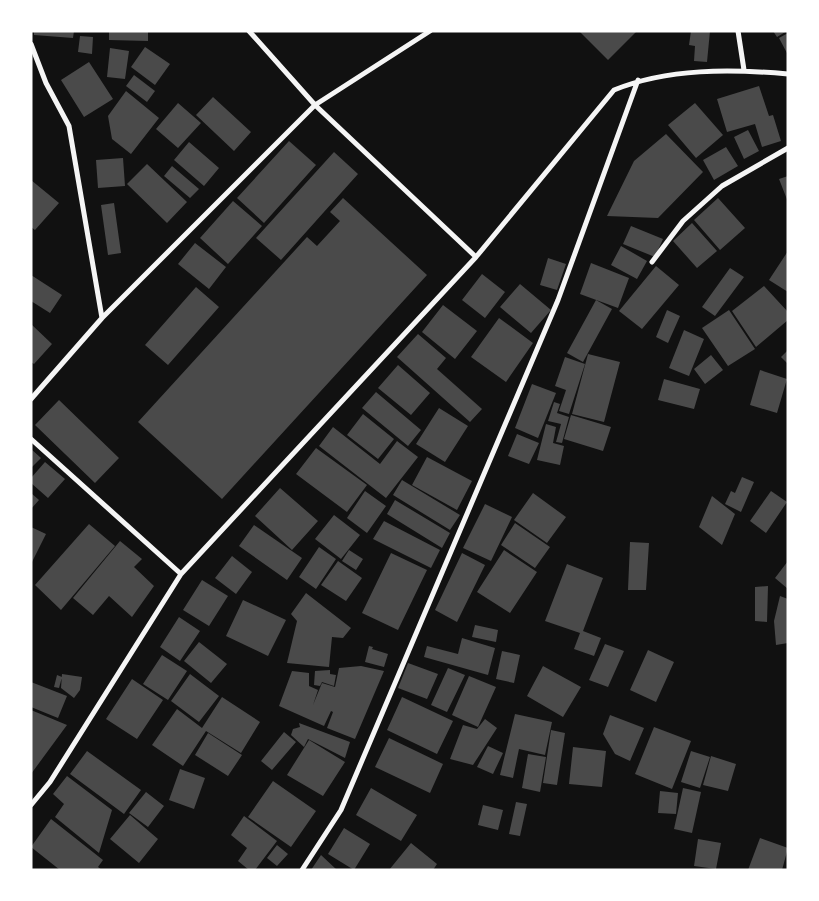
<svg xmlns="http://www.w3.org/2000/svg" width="819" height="901" viewBox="0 0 819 901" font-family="Montserrat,sans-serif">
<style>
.building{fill:#4a4a4a}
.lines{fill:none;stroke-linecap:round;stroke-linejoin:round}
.minor{stroke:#f5f5f5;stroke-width:5}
</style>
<rect width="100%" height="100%" fill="#111"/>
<path class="building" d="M34,31H74L73,38L34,35Z
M109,31H148V41L109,40Z
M579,31H637L608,60Z
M691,31H710L707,62L694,61L695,46L689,45Z
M773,31H787L777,37Z
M788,33V55L779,38Z
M80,36L93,37L92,54L78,52Z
M145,47L170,64L155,85L131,67Z
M110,48L129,51L125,79L107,77Z
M89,62L113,99L84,117L61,80Z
M134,75L155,91L147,102L126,86Z
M759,86L769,116L773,115L781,141L762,147L755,124L727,132L717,99Z
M126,91L159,118L131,154L112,139L108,116Z
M213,97L251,132L234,151L196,115Z
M178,103L201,123L178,148L156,129Z
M695,103L723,135L696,158L668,125Z
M748,130L759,151L744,159L734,137Z
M666,134L703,172L658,218L607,216L634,161Z
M289,141L316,165L264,223L237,198Z
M189,142L219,168L204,186L174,160Z
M726,147L738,166L714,180L703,160Z
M334,152L358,174L281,260L256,238Z
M123,158L125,186L98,188L96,160Z
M147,164L187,202L167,223L127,184Z
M172,166L199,189L190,198L164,176Z
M788,176V202L779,179Z
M31,180L59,203L35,230L31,227Z
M343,198L427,275L222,499L138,422L307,237L317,246L340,221L330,212Z
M718,198L745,228L720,250L694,220Z
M233,201L262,226L228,264L200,238Z
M114,203L121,253L108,255L101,205Z
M692,223L717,251L697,268L673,241Z
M631,226L663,239L655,257L623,244Z
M195,243L226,267L209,289L178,264Z
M621,246L647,261L637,279L611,265Z
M788,251V292L769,280Z
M548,258L566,264L557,290L540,285Z
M591,263L629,278L618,308L580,294Z
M656,266L679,285L642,329L619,311Z
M730,268L744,277L715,316L702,307Z
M482,274L505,292L485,318L462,300Z
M31,275L62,295L50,313L31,301Z
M520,284L551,310L531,333L500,307Z
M764,286L788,312V320L756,347L732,311Z
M196,287L219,307L168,365L145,345Z
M596,300L612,309L583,362L567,353Z
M443,305L477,331L455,359L422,332Z
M667,310L680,316L668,343L656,337Z
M729,310L755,349L728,366L702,328Z
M499,318L533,343L506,382L471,357Z
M31,324L52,344L34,364L31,362Z
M684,330L704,339L689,376L669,368Z
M418,334L446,358L437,369L482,409L470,422L397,357Z
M788,350V364L781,357Z
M588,354L620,362L604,422L572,414Z
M711,355L723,370L705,384L694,369Z
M565,357L585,364L569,414L559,411L566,390L555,386Z
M398,365L430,393L411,415L378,388Z
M760,370L787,379L777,413L750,405Z
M664,379L700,389L694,409L658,400Z
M532,384L556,393L538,438L515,428Z
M376,392L421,430L408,446L362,408Z
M59,400L119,458L95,483L35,425Z
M554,402L560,404L557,413L569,417L562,443L556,442L561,424L548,421Z
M439,408L468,426L445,462L416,444Z
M363,414L394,439L378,459L347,435Z
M571,415L611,427L603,451L564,439Z
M546,424L556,427L553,443L564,446L560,465L537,460Z
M333,427L380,464L397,441L418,457L386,498L319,446Z
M517,434L539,443L529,464L508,456Z
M316,448L367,485L347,512L296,474Z
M31,449L41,458L31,468Z
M427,457L472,481L457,510L412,485Z
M45,462L65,479L48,498L31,483V478Z
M742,477L754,482L741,512L725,504L731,491L735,493Z
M402,480L460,515L450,530L393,495Z
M280,488L318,521L292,550L255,516Z
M365,491L386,506L367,533L347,518Z
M771,491L787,502L766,533L750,521Z
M31,493L39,500L31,509Z
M533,493L566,517L547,543L514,520Z
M712,496L735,514L722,545L699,527Z
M395,500L450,533L442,548L387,514Z
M485,504L512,517L491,561L463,548Z
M334,515L360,535L341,559L315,539Z
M384,521L440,550L431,568L373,539Z
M515,523L550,547L535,568L501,545Z
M89,524L115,546L61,610L35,585Z
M254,525L302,558L287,580L239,546Z
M31,527L46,534L31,564Z
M120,541L142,559L134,567L154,586L132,617L109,596L93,615L73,598Z
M630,542L649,543L646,590H628Z
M319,547L336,559L316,589L299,577Z
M349,550L363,559L356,570L342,561Z
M504,550L537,572L510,613L477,592Z
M391,553L427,570L398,630L362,613Z
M462,553L485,565L457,622L435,610Z
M232,556L252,572L236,594L215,578Z
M338,561L362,578L346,601L321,585Z
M788,561V589L775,578Z
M567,564L603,578L583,631L601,638L594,656L574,649L580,633L545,621Z
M202,580L228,596L209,626L183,610Z
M768,586L767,622L755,621V587Z
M306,593L351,628L343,638L332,637L329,667L287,663L297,621L291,614Z
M780,596L788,599V643L776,645L774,621Z
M243,600L286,620L268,656L226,636Z
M179,617L200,631L180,661L160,647Z
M475,625L498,630L496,642L472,637Z
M462,638L495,648L488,675L424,657L427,646L458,654Z
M199,642L227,664L211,683L184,661Z
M605,644L624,651L608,687L589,680Z
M369,646L373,647L372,649L388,654L384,667L365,662Z
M648,650L674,662L656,702L630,690Z
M502,651L520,655L514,683L496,679Z
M162,655L187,671L168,700L143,684Z
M408,663L438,674L427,699L398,688Z
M361,666L384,671L355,739L327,728L333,712L331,711L324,726L279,706L292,671L309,673V686L318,690L313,705L322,683L335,687L339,668Z
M543,666L581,687L563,717L527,696Z
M448,668L465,675L447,712L431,705Z
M330,670V674L336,675L334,686L322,682L320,686L314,685L315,671Z
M62,674L82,677L80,690L74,698L61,688Z
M190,674L219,696L199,722L171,701Z
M57,675L62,677L59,688L54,687Z
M469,676L496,687L478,727L452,715Z
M132,679L163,700L137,739L106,719Z
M31,682L67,696L58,718L31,707Z
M222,697L260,722L241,753L206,731L183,766L152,745L177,709L202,728Z
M402,697L453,721L437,754L387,730Z
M31,710L67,725L31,774Z
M515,714L552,722L545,755L519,749L513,778L500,775Z
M610,715L644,728L630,761L615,754L603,734Z
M485,719L497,728L473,765L450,759L463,725L477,729Z
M299,723L350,742L345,758L308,739L304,747L291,735L293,729L300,727Z
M654,727L691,741L672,789L635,774Z
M551,730L565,733L557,785L543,783Z
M284,732L296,742L272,770L261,761Z
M208,733L242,755L228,776L195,755Z
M389,738L443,764L430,793L375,767Z
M309,740L345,762L323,796L287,775Z
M488,746L503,753L493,774L477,767Z
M573,747L606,751L602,787L569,784Z
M87,751L141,790L124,814L70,774Z
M691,751L710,757L700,788L681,782Z
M528,754L546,757L540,792L522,788Z
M711,756L736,764L728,791L703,785Z
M180,769L205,778L194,809L169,800Z
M67,776L112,810L99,853L55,817L64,804L53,794Z
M273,781L316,811L291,847L248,817Z
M371,788L417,815L401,841L356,815Z
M683,788L701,792L692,833L674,829Z
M660,791L678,793L676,814L658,813Z
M146,792L164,806L148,827L129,813Z
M516,802L527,804L520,836L509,834Z
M483,805L503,810L498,830L478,825Z
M130,815L158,839L139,863L110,839Z
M244,816L277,841L255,870H249L238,861L247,848L231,835Z
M51,819L103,860L98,867L102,870H60L31,847Z
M344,828L370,844L354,870L328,854Z
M760,838L788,848L782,870H748Z
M698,839L721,843L716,869L694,866Z
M411,843L437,864L433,870H389Z
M277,845L288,854L277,866L267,858Z
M321,855L337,870H311Z"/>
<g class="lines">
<path class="minor" d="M249,31L315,105L476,257
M738,31L744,70
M31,44L46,83L69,126L102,318
M652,262L683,221L722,186L788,148
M31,399L102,318L315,105L430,31
M31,439L181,574
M31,805L50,782L181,574L476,257L614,90C668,68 731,69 788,74
M302,870L341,810L558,300L638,80"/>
</g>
<rect width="819" height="901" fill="none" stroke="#ffffff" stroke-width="65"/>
</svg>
